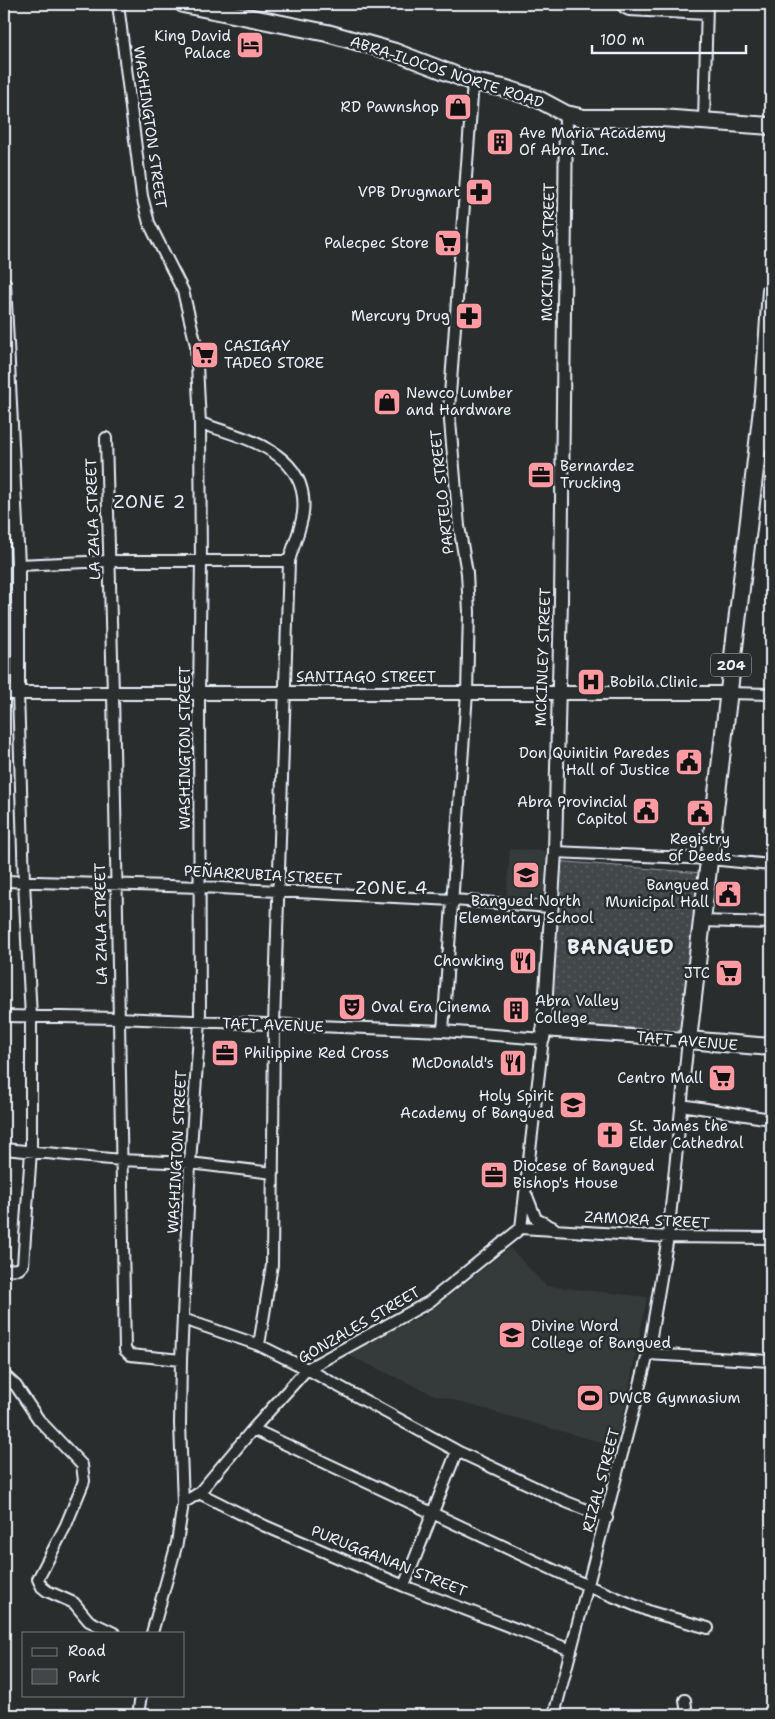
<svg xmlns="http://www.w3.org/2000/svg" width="775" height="1719" viewBox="0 0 775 1719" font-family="'Shantell Sans',sans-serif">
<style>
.built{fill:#363a3b}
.green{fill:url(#green-dots);stroke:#959ca0}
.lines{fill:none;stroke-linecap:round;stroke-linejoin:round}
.minor-casing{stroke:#e8f1f8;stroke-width:14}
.tertiary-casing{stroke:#e8f1f8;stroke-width:16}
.primary-casing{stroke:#e8f1f8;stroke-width:20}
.minor{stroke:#2a2d2e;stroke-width:10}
.tertiary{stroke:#2a2d2e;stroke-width:12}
.primary{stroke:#2a2d2e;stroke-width:16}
.labels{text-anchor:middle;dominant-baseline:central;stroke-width:5;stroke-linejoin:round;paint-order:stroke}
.shield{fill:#2a2d2e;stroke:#afb6bb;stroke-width:1}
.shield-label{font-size:14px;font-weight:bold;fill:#e8f1f8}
.poi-label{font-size:15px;fill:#e8f1f8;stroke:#2a2d2e;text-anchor:end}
.street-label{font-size:15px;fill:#e8f1f8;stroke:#2a2d2e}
.quarter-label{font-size:18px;letter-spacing:1px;fill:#e8f1f8;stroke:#2a2d2e}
.district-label{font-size:20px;font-weight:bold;letter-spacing:1px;fill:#e8f1f8;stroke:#2a2d2e}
</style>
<defs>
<pattern id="green-dots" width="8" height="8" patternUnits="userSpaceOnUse" patternTransform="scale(1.25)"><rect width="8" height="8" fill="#424648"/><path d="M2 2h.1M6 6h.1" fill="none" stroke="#5d6163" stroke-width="1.8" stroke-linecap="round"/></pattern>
</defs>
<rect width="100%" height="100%" fill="#2a2d2e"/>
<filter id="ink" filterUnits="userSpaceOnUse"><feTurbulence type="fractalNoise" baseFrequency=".02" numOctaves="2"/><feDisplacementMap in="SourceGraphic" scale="10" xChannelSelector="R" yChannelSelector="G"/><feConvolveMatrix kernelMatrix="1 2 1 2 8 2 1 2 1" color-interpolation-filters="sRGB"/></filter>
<g filter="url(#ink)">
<path class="built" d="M14,547L10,675H4V548Z
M510,849L546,851L543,903L506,900Z
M510,1248L546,1286L647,1297L617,1447L432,1394L346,1354L425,1315Z"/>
<path class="green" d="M555,861L702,873L682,1031L549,1023Z"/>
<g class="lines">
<g class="minor-casing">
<path id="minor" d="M118,4L142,196L149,223L183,291L196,345L200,423L201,562L199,693L200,1021L190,1163L181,1360L180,1424L183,1503L177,1543L152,1633
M621,4L625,8L629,10L706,14
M704,121L707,4
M200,423C244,438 310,452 303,513C301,529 293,546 289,561L274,1025L272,1265L259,1345
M106,438L113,693L125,1350L130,1355L181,1360
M758,443L771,445
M18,565L109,561H289
M729,693L771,694
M555,852L710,859L771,865
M4,881L201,887L453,900L550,907
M701,921L771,923
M4,1016L118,1018L443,1031L543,1039L521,1228
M443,1031L467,693L469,612L467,573L459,526L449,409L473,82
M681,1105L771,1119
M4,1149L121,1160L190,1163L273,1173
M527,1196L536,1219L554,1228
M521,1228L668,1237L771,1238
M4,1270L19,1269L23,1265L31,1151V1017L24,882L18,693
M183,1319L259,1345L307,1369L457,1451L564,1501L607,1518
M648,1354L771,1361
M4,1375L16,1386L39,1420L82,1465L84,1481L66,1525L38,1579L42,1587L47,1591L74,1603L89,1621L114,1633
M253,1429L588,1586L651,1612L708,1628
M199,1493L265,1526L404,1586L571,1650
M183,1503L199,1493L253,1429L307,1369L429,1302L521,1228
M404,1586L457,1451
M685,1700L687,1715
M138,1715L141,1695
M554,1715L648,1354L668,1237L688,1040"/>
</g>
<g class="tertiary-casing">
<path id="tertiary" d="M4,283L18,565V693
M4,693H729
M543,1030L688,1040
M543,1039L555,852L561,600L566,114"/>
</g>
<g class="primary-casing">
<path id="primary" d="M183,4L327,33L395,52L473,82L504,88L538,99L566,114L584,118H661L771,126
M771,290L764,392L688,1040L771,1047"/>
</g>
<use href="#minor" class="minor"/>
<use href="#tertiary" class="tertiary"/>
<use href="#primary" class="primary"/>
</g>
</g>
<defs>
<g id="hotel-square" transform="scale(1.4375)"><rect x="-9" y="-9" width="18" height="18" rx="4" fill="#ff9aa2" stroke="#2a2d2e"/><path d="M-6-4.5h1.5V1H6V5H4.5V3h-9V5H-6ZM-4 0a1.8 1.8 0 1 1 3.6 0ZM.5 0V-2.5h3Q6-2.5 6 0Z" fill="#111"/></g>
<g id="shop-square" transform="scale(1.4375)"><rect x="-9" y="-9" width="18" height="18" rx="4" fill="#ff9aa2" stroke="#2a2d2e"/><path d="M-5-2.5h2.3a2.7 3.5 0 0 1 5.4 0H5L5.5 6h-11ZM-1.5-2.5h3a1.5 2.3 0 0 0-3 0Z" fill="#111"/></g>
<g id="building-square" transform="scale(1.4375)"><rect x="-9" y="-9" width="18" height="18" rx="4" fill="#ff9aa2" stroke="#2a2d2e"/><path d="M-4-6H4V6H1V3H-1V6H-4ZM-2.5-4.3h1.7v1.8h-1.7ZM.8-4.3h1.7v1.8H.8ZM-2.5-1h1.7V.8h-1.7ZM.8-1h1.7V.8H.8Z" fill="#111"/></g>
<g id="pharmacy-square" transform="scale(1.4375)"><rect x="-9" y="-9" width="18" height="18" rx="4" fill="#ff9aa2" stroke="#2a2d2e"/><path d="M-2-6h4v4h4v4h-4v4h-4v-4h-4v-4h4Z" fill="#111"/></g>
<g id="supermarket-square" transform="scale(1.4375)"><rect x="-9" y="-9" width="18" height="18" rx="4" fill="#ff9aa2" stroke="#2a2d2e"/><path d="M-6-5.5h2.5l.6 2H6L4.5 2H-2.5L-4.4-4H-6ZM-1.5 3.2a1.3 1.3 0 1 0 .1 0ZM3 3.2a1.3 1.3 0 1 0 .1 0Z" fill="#111"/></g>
<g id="office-square" transform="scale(1.4375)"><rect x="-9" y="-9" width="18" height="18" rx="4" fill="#ff9aa2" stroke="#2a2d2e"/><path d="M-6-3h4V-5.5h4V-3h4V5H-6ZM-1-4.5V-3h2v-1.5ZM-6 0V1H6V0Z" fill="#111"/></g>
<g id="hospital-square" transform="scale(1.4375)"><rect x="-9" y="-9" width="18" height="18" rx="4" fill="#ff9aa2" stroke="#2a2d2e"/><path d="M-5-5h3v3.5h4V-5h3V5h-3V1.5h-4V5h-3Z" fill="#111"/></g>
<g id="civic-square" transform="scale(1.4375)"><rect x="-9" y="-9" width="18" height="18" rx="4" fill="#ff9aa2" stroke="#2a2d2e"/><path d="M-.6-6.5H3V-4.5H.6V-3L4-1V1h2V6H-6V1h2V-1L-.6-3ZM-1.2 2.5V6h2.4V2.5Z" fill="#111"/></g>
<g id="school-square" transform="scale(1.4375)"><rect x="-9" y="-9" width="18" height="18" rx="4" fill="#ff9aa2" stroke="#2a2d2e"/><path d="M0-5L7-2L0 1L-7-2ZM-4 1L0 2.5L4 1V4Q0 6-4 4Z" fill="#111"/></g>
<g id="restaurant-square" transform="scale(1.4375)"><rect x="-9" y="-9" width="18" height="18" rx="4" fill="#ff9aa2" stroke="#2a2d2e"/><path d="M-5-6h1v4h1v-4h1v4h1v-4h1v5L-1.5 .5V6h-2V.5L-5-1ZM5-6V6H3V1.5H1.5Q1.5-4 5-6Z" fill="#111"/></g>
<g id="theatre-square" transform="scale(1.4375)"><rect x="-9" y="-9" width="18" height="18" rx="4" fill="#ff9aa2" stroke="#2a2d2e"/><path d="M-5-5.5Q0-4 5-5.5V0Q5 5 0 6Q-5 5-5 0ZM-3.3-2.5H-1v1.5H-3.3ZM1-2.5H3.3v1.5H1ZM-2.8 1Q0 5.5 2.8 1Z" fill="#111"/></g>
<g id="church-square" transform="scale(1.4375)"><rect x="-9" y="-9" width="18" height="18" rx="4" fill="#ff9aa2" stroke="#2a2d2e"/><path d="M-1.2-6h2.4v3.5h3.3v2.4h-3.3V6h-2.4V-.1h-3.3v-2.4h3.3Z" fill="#111"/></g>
<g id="university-square" transform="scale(1.4375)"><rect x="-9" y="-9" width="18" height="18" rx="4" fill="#ff9aa2" stroke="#2a2d2e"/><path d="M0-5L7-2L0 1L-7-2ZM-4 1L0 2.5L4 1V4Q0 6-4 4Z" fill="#111"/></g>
<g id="stadium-square" transform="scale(1.4375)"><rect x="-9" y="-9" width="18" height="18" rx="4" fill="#ff9aa2" stroke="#2a2d2e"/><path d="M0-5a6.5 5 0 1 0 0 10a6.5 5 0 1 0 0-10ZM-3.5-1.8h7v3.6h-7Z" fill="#111"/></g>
</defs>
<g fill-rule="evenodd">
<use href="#hotel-square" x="250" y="45"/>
<use href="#shop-square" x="458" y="107"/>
<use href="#building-square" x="500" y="142"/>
<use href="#pharmacy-square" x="479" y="192"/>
<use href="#supermarket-square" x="448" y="243"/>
<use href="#pharmacy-square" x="469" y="316"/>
<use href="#supermarket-square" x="205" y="355"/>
<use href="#shop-square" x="387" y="402"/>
<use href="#office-square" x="541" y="475"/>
<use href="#hospital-square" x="591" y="682"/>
<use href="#civic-square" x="689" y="762"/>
<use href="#civic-square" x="646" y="811"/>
<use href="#civic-square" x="700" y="813"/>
<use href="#school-square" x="526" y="875"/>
<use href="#civic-square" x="728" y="894"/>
<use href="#restaurant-square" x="523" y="961"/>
<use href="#supermarket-square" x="729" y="973"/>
<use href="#theatre-square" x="352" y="1007"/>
<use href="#building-square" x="516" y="1010"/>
<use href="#office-square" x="225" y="1053"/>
<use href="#restaurant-square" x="513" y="1063"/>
<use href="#supermarket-square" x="722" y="1078"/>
<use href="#school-square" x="573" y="1105"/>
<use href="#church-square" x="610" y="1135"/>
<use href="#office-square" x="494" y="1175"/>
<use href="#university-square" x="512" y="1335"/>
<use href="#stadium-square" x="590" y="1398"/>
</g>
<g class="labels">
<rect class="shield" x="711" y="653.5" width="40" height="23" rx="4"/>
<g class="shield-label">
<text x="731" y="665">204</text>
</g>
<g class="poi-label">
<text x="231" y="36">King David<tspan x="231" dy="17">Palace</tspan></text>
<text x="439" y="107">RD Pawnshop</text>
<text x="519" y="133" text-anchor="start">Ave Maria Academy<tspan x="519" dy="17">Of Abra Inc.</tspan></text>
<text x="460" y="192">VPB Drugmart</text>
<text x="429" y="243">Palecpec Store</text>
<text x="450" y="316">Mercury Drug</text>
<text x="224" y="346" text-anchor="start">CASIGAY<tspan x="224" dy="17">TADEO STORE</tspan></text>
<text x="406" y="393" text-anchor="start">Newco Lumber<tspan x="406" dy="17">and Hardware</tspan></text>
<text x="560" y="466" text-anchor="start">Bernardez<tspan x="560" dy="17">Trucking</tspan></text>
<text x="610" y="682" text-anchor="start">Bobila Clinic</text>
<text x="670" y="753">Don Quinitin Paredes<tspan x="670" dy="17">Hall of Justice</tspan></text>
<text x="627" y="802">Abra Provincial<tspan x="627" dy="17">Capitol</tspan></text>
<text x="700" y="839" text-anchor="middle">Registry<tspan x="700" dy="17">of Deeds</tspan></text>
<text x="709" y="885">Bangued<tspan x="709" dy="17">Municipal Hall</tspan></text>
<text x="526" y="901" text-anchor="middle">Bangued North<tspan x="526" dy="17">Elementary School</tspan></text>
<text x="504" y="961">Chowking</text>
<text x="710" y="973">JTC</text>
<text x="535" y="1001" text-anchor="start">Abra Valley<tspan x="535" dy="17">College</tspan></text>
<text x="371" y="1007" text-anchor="start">Oval Era Cinema</text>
<text x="244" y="1053" text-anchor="start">Philippine Red Cross</text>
<text x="494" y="1063">McDonald's</text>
<text x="703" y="1078">Centro Mall</text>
<text x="554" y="1096">Holy Spirit<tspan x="554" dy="17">Academy of Bangued</tspan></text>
<text x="629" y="1126" text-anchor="start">St. James the<tspan x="629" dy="17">Elder Cathedral</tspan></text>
<text x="513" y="1166" text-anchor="start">Diocese of Bangued<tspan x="513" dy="17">Bishop's House</tspan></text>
<text x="531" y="1326" text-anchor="start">Divine Word<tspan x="531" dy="17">College of Bangued</tspan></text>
<text x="609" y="1398" text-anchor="start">DWCB Gymnasium</text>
</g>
<g class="street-label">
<text transform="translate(447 72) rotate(18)">ABRA-ILOCOS NORTE ROAD</text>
<text transform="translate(150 127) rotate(82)">WASHINGTON STREET</text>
<text transform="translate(548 252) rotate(-89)">MCKINLEY STREET</text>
<text transform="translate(442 492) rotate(-96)">PARTELO STREET</text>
<text transform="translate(93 519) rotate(-92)">LA ZALA STREET</text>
<text transform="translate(543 657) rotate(-88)">MCKINLEY STREET</text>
<text x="366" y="677">SANTIAGO STREET</text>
<text transform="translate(185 748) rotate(-90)">WASHINGTON STREET</text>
<text transform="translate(263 875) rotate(3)">PEÑARRUBIA STREET</text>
<text transform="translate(101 924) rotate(-91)">LA ZALA STREET</text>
<text transform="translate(273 1025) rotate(2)">TAFT AVENUE</text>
<text transform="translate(687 1041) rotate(5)">TAFT AVENUE</text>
<text transform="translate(177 1152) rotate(-87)">WASHINGTON STREET</text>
<text transform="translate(647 1220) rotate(3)">ZAMORA STREET</text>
<text transform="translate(359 1325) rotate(-30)">GONZALES STREET</text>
<text transform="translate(601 1480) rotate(-75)">RIZAL STREET</text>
<text transform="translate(389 1561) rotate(22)">PURUGGANAN STREET</text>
</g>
<g class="quarter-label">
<text x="150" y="502">ZONE 2</text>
<text x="392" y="888">ZONE 4</text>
</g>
<g class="district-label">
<text x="621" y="947">BANGUED</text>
</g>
</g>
<rect width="775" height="1719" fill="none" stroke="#2a2d2e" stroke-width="20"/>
<rect x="10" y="10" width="755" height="1699" fill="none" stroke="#e8f1f8" stroke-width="2" filter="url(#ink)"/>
<rect x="22" y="1632" width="162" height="65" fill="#2a2d2e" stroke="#767b7f"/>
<rect x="32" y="1648" width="25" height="8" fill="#2a2d2e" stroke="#767b7f"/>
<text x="68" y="1656" font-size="15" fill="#e8f1f8">Road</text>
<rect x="32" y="1669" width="25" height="15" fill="#424648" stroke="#767b7f"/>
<text x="68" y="1682" font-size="15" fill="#e8f1f8">Park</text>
<path d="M592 45v8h154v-8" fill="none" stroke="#e8f1f8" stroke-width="2.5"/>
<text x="600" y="45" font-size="15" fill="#e8f1f8" stroke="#2a2d2e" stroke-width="4" paint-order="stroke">100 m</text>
</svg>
